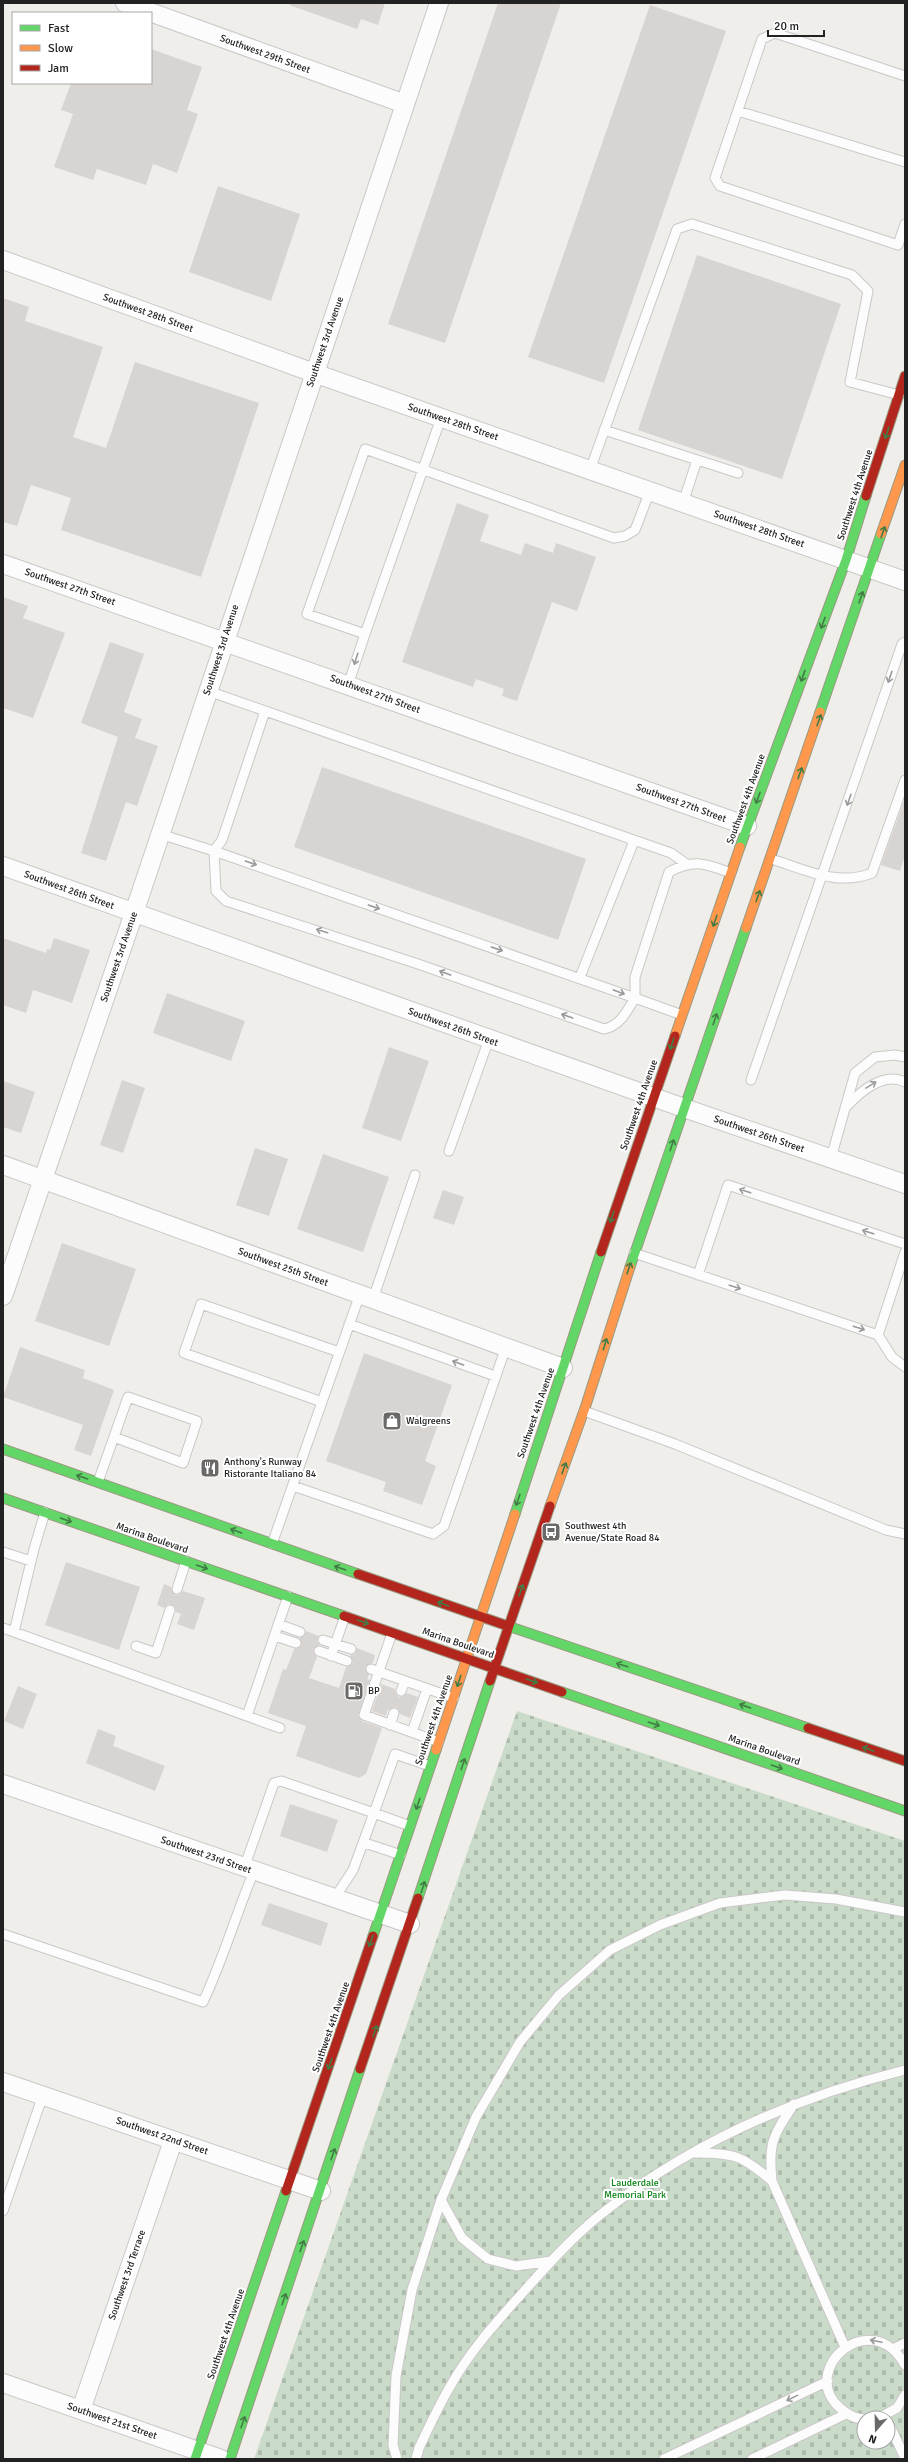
<svg xmlns="http://www.w3.org/2000/svg" width="908" height="2462" viewBox="0 0 908 2462" font-family="Signika,sans-serif">
<style>
.cemetery{fill:url(#cemetery-stones);fill-rule:evenodd}
.building{fill:#d7d4d2}
.lines{fill:none;stroke-linecap:round;stroke-linejoin:round}
.lane-casing{stroke:#c9c8c7;stroke-width:11}
.street-casing{stroke:#c9c8c7;stroke-width:20}
.fast-casing{stroke:#999a82;stroke-width:11}
.slow-casing{stroke:#999a82;stroke-width:11}
.jam-casing{stroke:#999a82;stroke-width:11}
.lane{stroke:#fdfcfc;stroke-width:9}
.street{stroke:#fdfcfc;stroke-width:18}
.fast{stroke:#63d668;stroke-width:9}
.slow{stroke:#ff974d;stroke-width:9}
.jam{stroke:#b3261e;stroke-width:9}
.oneway{stroke:#427c45}
.oneway2{stroke:#9a9a9a}
.labels{text-anchor:middle;dominant-baseline:central;stroke-width:4;stroke-linejoin:round;paint-order:stroke}
.street-label{font-size:10px;fill:#222;stroke:#fff}
.poi-label{font-size:10px;fill:#222;stroke:#fff;text-anchor:start}
.park-label{font-size:10px;fill:#0c8416;stroke:#fff}
</style>
<defs>
<pattern id="cemetery-stones" width="16" height="16" patternUnits="userSpaceOnUse"><rect width="16" height="16" fill="#cadbca"/><path d="M2 7V4a2 2 0 0 1 4 0v3zM10 15v-3a2 2 0 0 1 4 0v3z" fill="#adbcad"/></pattern>
</defs>
<rect width="100%" height="100%" fill="#f0eeeb"/>
<path class="cemetery" d="M517,1711L905,1841V2459H254ZM864,2418H888V2442H864Z"/>
<path class="building" d="M290,3H385L378,25L361,19L357,29L289,5Z
M498,3H561L445,343L388,324Z
M650,5L726,31L604,383L528,357Z
M151,49L202,67L187,110L198,114L177,173L153,164L146,185L97,169L93,180L54,167L73,114L61,110L71,83H151Z
M218,186L300,214L271,301L189,272Z
M697,255L841,304L782,479L638,430Z
M3,298L29,307L25,321L103,347L73,437L106,448L135,362L259,403L201,577L61,530L71,498L31,485L17,526L3,522Z
M457,503L489,515L480,541L521,555L525,543L553,553L556,543L596,557L577,611L552,602L517,701L502,696L504,689L476,679L473,687L402,662Z
M3,597L28,606L23,618L65,633L33,718L3,708Z
M110,642L144,654L124,712L142,719L135,738L158,746L137,806L126,802L106,861L81,853L118,737L81,723Z
M322,767L586,859L558,940L294,847Z
M904,801L905,856L900,871L881,865Z
M3,938L46,953L47,949L50,950L54,938L90,950L72,1003L33,990L26,1013L3,1005Z
M167,993L245,1021L231,1061L153,1033Z
M389,1047L429,1061L401,1141L362,1128Z
M122,1080L145,1088L123,1153L100,1145Z
M3,1081L35,1092L21,1133L3,1127Z
M255,1148L288,1159L269,1216L236,1205Z
M323,1154L389,1177L363,1252L297,1229Z
M443,1190L464,1197L454,1225L433,1218Z
M62,1243L136,1269L109,1346L35,1321Z
M20,1347L85,1370L83,1378L114,1390L91,1456L74,1450L83,1425L3,1397Z
M364,1353L452,1385L425,1461L436,1466L422,1505L383,1491L386,1482L326,1461Z
M66,1562L140,1587L119,1650L45,1625Z
M164,1584L171,1587L175,1595H179L183,1591L205,1598L194,1630L177,1624L181,1614L176,1612L174,1606L168,1604L164,1608L157,1605Z
M306,1631L319,1636L317,1641L320,1645L313,1649L317,1657L309,1678L339,1688L346,1667L353,1663L350,1655L355,1654L357,1648L375,1655L373,1663L365,1667L369,1675L367,1679L370,1680L358,1716L362,1721L382,1728L366,1774L359,1778L296,1756L306,1726L268,1713L283,1669L286,1670L294,1649L302,1645L299,1638L304,1636Z
M381,1684L395,1689L396,1694L399,1697L407,1693L418,1697L410,1718L400,1714L396,1707L388,1710L386,1716L372,1711Z
M18,1686L37,1694L23,1729L4,1721Z
M98,1729L116,1736L113,1746L165,1766L155,1791L86,1763Z
M290,1804L338,1820L327,1852L280,1836Z
M269,1903L328,1923L321,1946L261,1925Z"/>
<g class="lines">
<g class="lane-casing">
<path id="lane" d="M905,76L775,33L762,39L715,178L720,186L898,245L905,224
M738,111L905,162
M441,418L365,634L307,614L365,449L614,538L625,536L635,530L650,491
M604,430L738,473
M590,470L677,229L692,224L852,275L868,291L850,382L899,395
M683,503L697,460
M348,685L365,634
M208,691L671,853L688,865
M160,834L214,851L216,891L226,901L418,964L604,1029C620,1026 627,1011 635,998L214,851L222,840L265,711
M771,859C804,869 838,887 872,873L905,780
M580,977L634,841
M682,1015L635,998V977L669,872C695,858 706,864 731,873
M751,1080L902,644L905,642
M847,1106C860,1092 884,1071 905,1082
M449,1151L489,1039
M831,1158L855,1073L875,1057L895,1055L905,1057
M634,1253L878,1335L892,1357L905,1367
M698,1275L728,1185L905,1244
M373,1299L415,1175
M349,1324L495,1376
M878,1335L905,1252
M322,1402L184,1353L201,1304L339,1352
M584,1411L675,1444L886,1530L905,1534
M98,1482L128,1397L197,1421L183,1463L114,1437
M293,1486L433,1534L444,1526L506,1347
M272,1544L360,1294
M3,1552L31,1561
M177,1589L186,1561
M278,1624L300,1632
M3,1628L280,1728
M14,1632L34,1549L45,1512
M392,1633L364,1715L439,1742
M275,1636L296,1643
M323,1640L351,1649
M136,1646L156,1653L170,1610
M319,1651L347,1661
M331,1656L345,1616
M371,1669L454,1698
M401,1691L405,1681
M247,1716L288,1596
M390,1725L394,1713
M412,1732L427,1689
M410,1826L374,1813L395,1754L430,1766
M365,1843L401,1855
M244,1868L274,1783L281,1781L374,1813L353,1870L334,1899
M3,1934L203,2002C223,1960 236,1914 254,1871
M794,2104C773,2136 768,2142 772,2181L845,2347
M696,2153C736,2153 742,2156 772,2181
M441,2200L462,2238L488,2259L516,2266L551,2261
M3,2211L43,2095
M893,2349L905,2343
M879,2418L897,2408L905,2395
M864,2419C854,2419 847,2414 840,2408C797,2370 871,2304 905,2365
M888,2422L905,2458
M397,2459L393,2445L396,2376L412,2290L441,2200L476,2117L520,2042L559,1995L610,1950L660,1925L720,1903L785,1895L836,1899L905,1912
M416,2459L419,2448C429,2427 439,2405 451,2385C468,2354 493,2326 517,2299C543,2270 570,2239 600,2215C689,2144 796,2097 905,2070
M664,2459L828,2381
M752,2459L846,2414"/>
</g>
<g class="street-casing">
<path id="street" d="M125,3L405,104
M3,260L314,373L905,581
M3,564L747,826
M3,866L684,1108L905,1184
M3,1165L563,1368
M3,1296L134,913L439,3
M3,1784L410,1924
M3,2082L321,2191
M3,2383L221,2459
M81,2410L173,2141"/>
</g>
<g class="fast-casing">
<path id="fast" d="M820,712L881,534
M740,847L846,560L866,496
M630,1267L746,928
M3,1449L358,1574
M3,1498L344,1616
M515,1514L601,1252
M505,1625L808,1728
M562,1692L905,1811
M418,1898L490,1681
M373,1936L436,1750
M195,2459L286,2191
M230,2459L360,2069"/>
</g>
<g class="slow-casing">
<path id="slow" d="M881,534L905,465
M746,928L820,712
M675,1036L740,847
M550,1506L586,1405L630,1267
M436,1750L515,1514"/>
</g>
<g class="jam-casing">
<path id="jam" d="M866,496L905,376
M601,1252L675,1036
M358,1574L505,1625
M344,1616L562,1692
M490,1681L550,1506
M808,1728L905,1761
M360,2069L418,1898
M286,2191L373,1936"/>
</g>
<use href="#lane" class="lane"/>
<use href="#street" class="street"/>
<use href="#fast" class="fast"/>
<use href="#slow" class="slow"/>
<use href="#jam" class="jam"/>
</g>
<defs><path id="oneway-shaft" d="M-6 0H5M1.5-3L5.5 0L1.5 3" fill="none" stroke-width="1.6" stroke-linecap="round" stroke-linejoin="round"/></defs>
<g class="oneway">
<use href="#oneway-shaft" transform="translate(887 433) rotate(108)"/>
<use href="#oneway-shaft" transform="translate(883 532) rotate(-71)"/>
<use href="#oneway-shaft" transform="translate(861 597) rotate(-71)"/>
<use href="#oneway-shaft" transform="translate(823 623) rotate(110)"/>
<use href="#oneway-shaft" transform="translate(803 676) rotate(110)"/>
<use href="#oneway-shaft" transform="translate(819 720) rotate(-71)"/>
<use href="#oneway-shaft" transform="translate(800 773) rotate(-71)"/>
<use href="#oneway-shaft" transform="translate(758 798) rotate(110)"/>
<use href="#oneway-shaft" transform="translate(758 896) rotate(-71)"/>
<use href="#oneway-shaft" transform="translate(715 921) rotate(109)"/>
<use href="#oneway-shaft" transform="translate(715 1019) rotate(-71)"/>
<use href="#oneway-shaft" transform="translate(672 1044) rotate(109)"/>
<use href="#oneway-shaft" transform="translate(672 1145) rotate(-71)"/>
<use href="#oneway-shaft" transform="translate(612 1217) rotate(109)"/>
<use href="#oneway-shaft" transform="translate(629 1268) rotate(-71)"/>
<use href="#oneway-shaft" transform="translate(605 1344) rotate(-73)"/>
<use href="#oneway-shaft" transform="translate(564 1468) rotate(-70)"/>
<use href="#oneway-shaft" transform="translate(82 1477) rotate(-161)"/>
<use href="#oneway-shaft" transform="translate(518 1500) rotate(109)"/>
<use href="#oneway-shaft" transform="translate(66 1520) rotate(19)"/>
<use href="#oneway-shaft" transform="translate(236 1531) rotate(-160)"/>
<use href="#oneway-shaft" transform="translate(202 1567) rotate(19)"/>
<use href="#oneway-shaft" transform="translate(340 1568) rotate(-161)"/>
<use href="#oneway-shaft" transform="translate(521 1590) rotate(-71)"/>
<use href="#oneway-shaft" transform="translate(443 1604) rotate(-160)"/>
<use href="#oneway-shaft" transform="translate(363 1622) rotate(19)"/>
<use href="#oneway-shaft" transform="translate(622 1665) rotate(-162)"/>
<use href="#oneway-shaft" transform="translate(459 1681) rotate(108)"/>
<use href="#oneway-shaft" transform="translate(532 1681) rotate(19)"/>
<use href="#oneway-shaft" transform="translate(745 1706) rotate(-161)"/>
<use href="#oneway-shaft" transform="translate(654 1724) rotate(19)"/>
<use href="#oneway-shaft" transform="translate(868 1749) rotate(-161)"/>
<use href="#oneway-shaft" transform="translate(463 1764) rotate(-72)"/>
<use href="#oneway-shaft" transform="translate(777 1767) rotate(19)"/>
<use href="#oneway-shaft" transform="translate(418 1804) rotate(109)"/>
<use href="#oneway-shaft" transform="translate(423 1887) rotate(-72)"/>
<use href="#oneway-shaft" transform="translate(371 1941) rotate(109)"/>
<use href="#oneway-shaft" transform="translate(375 2031) rotate(-71)"/>
<use href="#oneway-shaft" transform="translate(330 2064) rotate(109)"/>
<use href="#oneway-shaft" transform="translate(333 2154) rotate(-71)"/>
<use href="#oneway-shaft" transform="translate(302 2246) rotate(-71)"/>
<use href="#oneway-shaft" transform="translate(284 2299) rotate(-71)"/>
<use href="#oneway-shaft" transform="translate(243 2422) rotate(-71)"/>
</g>
<g class="oneway2">
<use href="#oneway-shaft" transform="translate(356 659) rotate(108)"/>
<use href="#oneway-shaft" transform="translate(890 677) rotate(109)"/>
<use href="#oneway-shaft" transform="translate(849 800) rotate(109)"/>
<use href="#oneway-shaft" transform="translate(251 863) rotate(19)"/>
<use href="#oneway-shaft" transform="translate(374 907) rotate(19)"/>
<use href="#oneway-shaft" transform="translate(322 931) rotate(-162)"/>
<use href="#oneway-shaft" transform="translate(497 949) rotate(19)"/>
<use href="#oneway-shaft" transform="translate(445 973) rotate(-160)"/>
<use href="#oneway-shaft" transform="translate(619 992) rotate(20)"/>
<use href="#oneway-shaft" transform="translate(567 1016) rotate(-161)"/>
<use href="#oneway-shaft" transform="translate(871 1085) rotate(-31)"/>
<use href="#oneway-shaft" transform="translate(745 1191) rotate(-162)"/>
<use href="#oneway-shaft" transform="translate(868 1232) rotate(-162)"/>
<use href="#oneway-shaft" transform="translate(735 1287) rotate(18)"/>
<use href="#oneway-shaft" transform="translate(859 1328) rotate(18)"/>
<use href="#oneway-shaft" transform="translate(458 1363) rotate(-160)"/>
<use href="#oneway-shaft" transform="translate(876 2341) rotate(-168)"/>
<use href="#oneway-shaft" transform="translate(792 2398) rotate(154)"/>
</g>
<defs>
<g id="shop-square" transform="scale(1)"><rect x="-9" y="-9" width="18" height="18" rx="4" fill="#6a6968" stroke="#fff"/><path d="M-5-2.5h2.3a2.7 3.5 0 0 1 5.4 0H5L5.5 6h-11ZM-1.5-2.5h3a1.5 2.3 0 0 0-3 0Z" fill="#fff"/></g>
<g id="restaurant-square" transform="scale(1)"><rect x="-9" y="-9" width="18" height="18" rx="4" fill="#6a6968" stroke="#fff"/><path d="M-5-6h1v4h1v-4h1v4h1v-4h1v5L-1.5 .5V6h-2V.5L-5-1ZM5-6V6H3V1.5H1.5Q1.5-4 5-6Z" fill="#fff"/></g>
<g id="bus-square" transform="scale(1)"><rect x="-9" y="-9" width="18" height="18" rx="4" fill="#6a6968" stroke="#fff"/><path d="M-5-6H5V4H4V6H2V4H-2V6H-4V4H-5ZM-3.5-4V0h7V-4ZM-3.5 1.2v1.5H-2V1.2ZM2 1.2v1.5H3.5V1.2Z" fill="#fff"/></g>
<g id="fuel-square" transform="scale(1)"><rect x="-9" y="-9" width="18" height="18" rx="4" fill="#6a6968" stroke="#fff"/><path d="M-5.5-6h7V0h2V4h1.3V-2.5L3-4.5l.8-.8L6-3V5H2.5V1h-1V6h-7ZM-4.2-4.7v3.2H.2V-4.7Z" fill="#fff"/></g>
</defs>
<g fill-rule="evenodd">
<use href="#shop-square" x="392" y="1421"/>
<use href="#restaurant-square" x="210" y="1468"/>
<use href="#bus-square" x="551" y="1532"/>
<use href="#fuel-square" x="354" y="1691"/>
</g>
<g class="labels">
<g class="street-label">
<text transform="translate(265 54) rotate(20)">Southwest 29th Street</text>
<text transform="translate(148 313) rotate(20)">Southwest 28th Street</text>
<text transform="translate(325 342) rotate(-71)">Southwest 3rd Avenue</text>
<text transform="translate(453 422) rotate(19)">Southwest 28th Street</text>
<text transform="translate(855 495) rotate(-72)">Southwest 4th Avenue</text>
<text transform="translate(759 529) rotate(19)">Southwest 28th Street</text>
<text transform="translate(70 587) rotate(19)">Southwest 27th Street</text>
<text transform="translate(221 650) rotate(-72)">Southwest 3rd Avenue</text>
<text transform="translate(375 694) rotate(20)">Southwest 27th Street</text>
<text transform="translate(746 799) rotate(-70)">Southwest 4th Avenue</text>
<text transform="translate(681 803) rotate(20)">Southwest 27th Street</text>
<text transform="translate(69 890) rotate(20)">Southwest 26th Street</text>
<text transform="translate(119 957) rotate(-71)">Southwest 3rd Avenue</text>
<text transform="translate(453 1027) rotate(20)">Southwest 26th Street</text>
<text transform="translate(639 1105) rotate(-71)">Southwest 4th Avenue</text>
<text transform="translate(759 1134) rotate(19)">Southwest 26th Street</text>
<text transform="translate(283 1267) rotate(20)">Southwest 25th Street</text>
<text transform="translate(536 1413) rotate(-71)">Southwest 4th Avenue</text>
<text transform="translate(152 1538) rotate(19)">Marina Boulevard</text>
<text transform="translate(458 1643) rotate(19)">Marina Boulevard</text>
<text transform="translate(434 1720) rotate(-71)">Southwest 4th Avenue</text>
<text transform="translate(764 1750) rotate(19)">Marina Boulevard</text>
<text transform="translate(206 1855) rotate(19)">Southwest 23rd Street</text>
<text transform="translate(331 2027) rotate(-71)">Southwest 4th Avenue</text>
<text transform="translate(162 2136) rotate(19)">Southwest 22nd Street</text>
<text transform="translate(127 2275) rotate(-71)">Southwest 3rd Terrace</text>
<text transform="translate(226 2334) rotate(-71)">Southwest 4th Avenue</text>
<text transform="translate(112 2421) rotate(19)">Southwest 21st Street</text>
</g>
<g class="poi-label">
<text x="406" y="1421">Walgreens</text>
<text x="224" y="1462">Anthony's Runway<tspan x="224" dy="12">Ristorante Italiano 84</tspan></text>
<text x="565" y="1526">Southwest 4th<tspan x="565" dy="12">Avenue/State Road 84</tspan></text>
<text x="368" y="1691">BP</text>
</g>
<g class="park-label">
<text x="635" y="2183">Lauderdale<tspan x="635" dy="12">Memorial Park</tspan></text>
</g>
</g>
<rect width="908" height="2462" fill="none" stroke="#222222" stroke-width="8"/>
<rect x="12" y="12" width="140" height="72" fill="#ffffff" stroke="#a7a7a7"/>
<rect x="20" y="25" width="20" height="6" fill="#63d668" stroke="#a7a7a7"/>
<text x="48" y="32" font-size="12" fill="#222222">Fast</text>
<rect x="20" y="45" width="20" height="6" fill="#ff974d" stroke="#a7a7a7"/>
<text x="48" y="52" font-size="12" fill="#222222">Slow</text>
<rect x="20" y="65" width="20" height="6" fill="#b3261e" stroke="#a7a7a7"/>
<text x="48" y="72" font-size="12" fill="#222222">Jam</text>
<g transform="translate(876 2430) rotate(200)"><circle r="19" fill="#ffffff" stroke="#a7a7a7"/>
<path d="M0-3L7 15L0 10L-7 15Z" fill="#6a6968"/>
<text y="-6" font-size="11" font-weight="bold" text-anchor="middle" fill="#222222">N</text>
</g>
<path d="M768 30v6h56v-6" fill="none" stroke="#222222" stroke-width="2"/>
<text x="774" y="30" font-size="12" fill="#222222" stroke="#ffffff" stroke-width="3" paint-order="stroke">20 m</text>
</svg>
